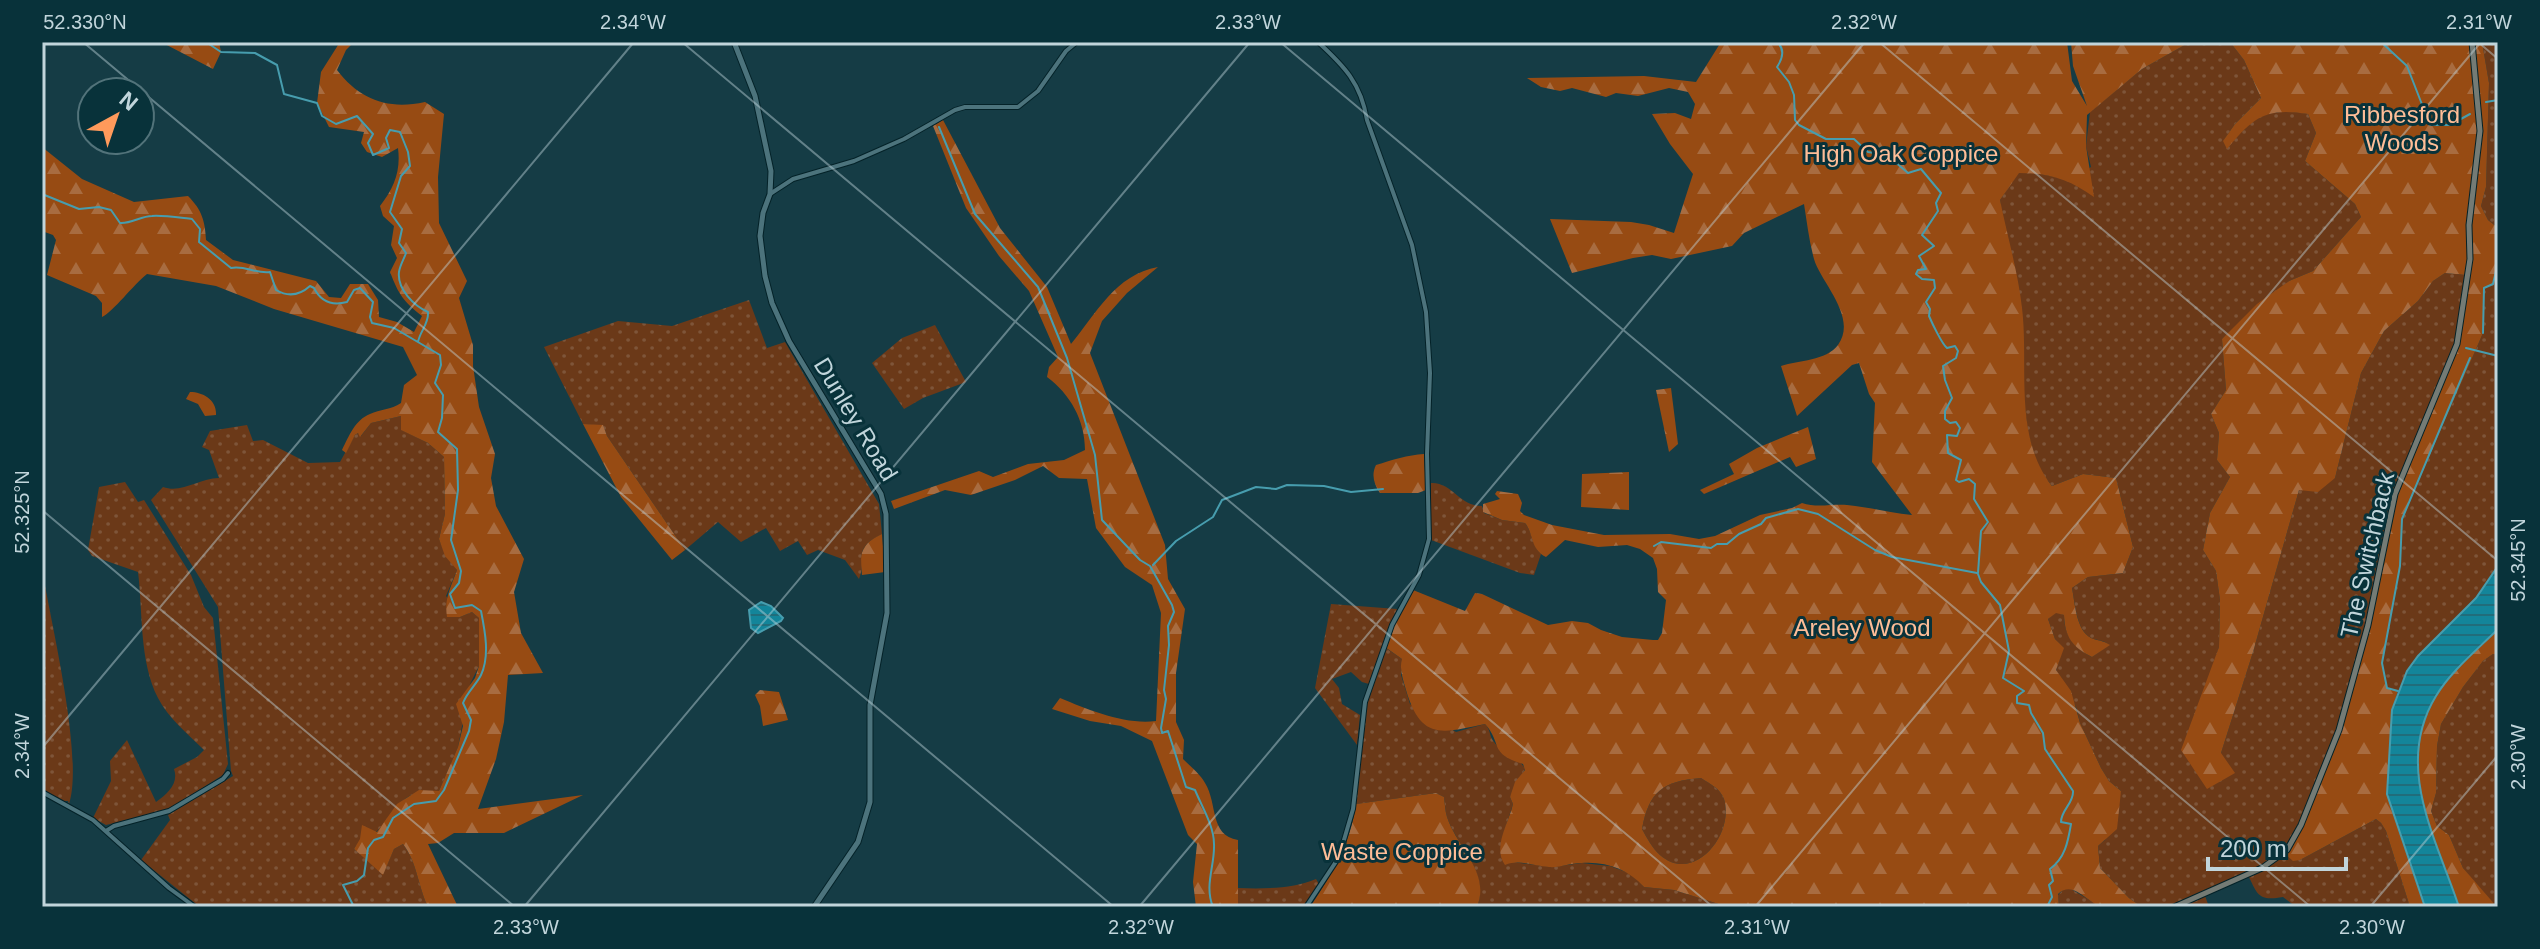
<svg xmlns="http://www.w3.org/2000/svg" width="2540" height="949" viewBox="0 0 2540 949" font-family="Arial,sans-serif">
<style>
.grass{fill:url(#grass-dots)}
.forest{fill:url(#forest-firs);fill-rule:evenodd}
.water{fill:url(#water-rules);stroke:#479dae;stroke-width:2}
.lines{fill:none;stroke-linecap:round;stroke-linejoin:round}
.stream{stroke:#479dae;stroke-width:2}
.minor-casing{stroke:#042228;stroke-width:6}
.tertiary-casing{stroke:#042228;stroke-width:7}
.secondary-casing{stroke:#042228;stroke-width:7}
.minor{stroke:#4c737c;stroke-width:4}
.tertiary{stroke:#4c737c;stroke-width:5}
.secondary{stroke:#747b75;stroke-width:5}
.ticks{fill:none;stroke:#c1d5db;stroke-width:2;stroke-opacity:0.45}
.labels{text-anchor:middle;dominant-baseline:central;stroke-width:6;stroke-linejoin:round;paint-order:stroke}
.park-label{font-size:24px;fill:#febd97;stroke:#08323a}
.street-label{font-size:24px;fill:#c1d5db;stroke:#08323a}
.neatline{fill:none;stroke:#c1d5db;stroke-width:3}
.ticks-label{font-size:20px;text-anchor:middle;fill:#c1d5db}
</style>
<defs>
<pattern id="grass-dots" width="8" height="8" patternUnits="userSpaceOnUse" patternTransform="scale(2)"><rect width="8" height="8" fill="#6b3918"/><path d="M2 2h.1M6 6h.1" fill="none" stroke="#7e5539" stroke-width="1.8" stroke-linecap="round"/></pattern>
<pattern id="forest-firs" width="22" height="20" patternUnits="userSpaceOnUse" patternTransform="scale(2)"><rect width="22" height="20" fill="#974b13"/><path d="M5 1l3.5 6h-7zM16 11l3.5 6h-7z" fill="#a86c40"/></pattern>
<pattern id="water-rules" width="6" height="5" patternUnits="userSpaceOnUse" patternTransform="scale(2)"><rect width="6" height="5" fill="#13859a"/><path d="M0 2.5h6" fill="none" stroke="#216d7b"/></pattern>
</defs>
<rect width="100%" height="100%" fill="#153c45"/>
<path class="grass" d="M2190,42H2230L2244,60L2261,98L2235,124L2224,140L2227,148C2233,142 2238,133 2244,127C2264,110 2285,110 2308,114L2316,133L2305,161L2355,204L2361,217L2313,271L2289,281L2222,339L2226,390L2211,414L2219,433L2217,460L2230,477L2210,513L2203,550L2216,571L2220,600L2219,647L2210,676L2221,753L2253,652L2299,490L2335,478L2361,373L2384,331L2418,301L2433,281L2445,273L2467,275L2457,344L2410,456L2368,625L2300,860L2376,819L2381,823L2386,831L2410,907H2296L2283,897C2259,901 2258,896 2248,875L2204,893L2209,907H2142L2129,898L2100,868L2098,846L2105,840L2121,791L2109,781L2101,768L2080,723L2076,707L2056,670L2063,648L2055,639L2048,619L2056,612L2064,615C2064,635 2074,648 2092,657L2109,645C2102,639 2098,641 2091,638C2076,630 2075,602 2072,588L2088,577L2123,573L2133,547L2116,478L2083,474L2052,486L2038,468L2028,433L2000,200L2018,173H2036L2070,180L2091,167L2086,146L2090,112L2142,69Z
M2482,42H2498V228L2488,220L2481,206L2486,187L2489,83Z
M2498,233V566L2476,598L2418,656L2398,691L2387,688L2382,663L2400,566L2402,519L2483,333L2484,288L2497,267Z
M749,300L767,348L785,342L879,504L882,534C850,551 868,555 859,579L845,560L818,550L807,555L798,541L780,551L766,528L741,542L718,522L685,550L607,436L603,426L583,424L544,347L618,321L672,326Z
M935,325L966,382L923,398L904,409L872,363L902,338Z
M401,416L402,430L428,443L444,457L445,514L439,539L446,556L457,570L446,596L460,617L472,612L479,618V666L470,684L458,747L439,791C398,790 403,806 378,830C369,839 363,835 354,849L383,874L394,849L403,844C417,862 418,886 428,907H205L196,904L141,860L170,820L168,815L233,776L231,771L218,607L151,500L163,487C182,494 199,478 219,478L209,450L202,447L210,431L247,425L253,441L263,440L308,463L340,462L355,435L358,433L361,436L371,423Z
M125,482L138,502L144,500L191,575L204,607L213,618L228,764L223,775L167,810L106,825L93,818L111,781L110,761L127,740L156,802C168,794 179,783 174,769L197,757L204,750C188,734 168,718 158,698C139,661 143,612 138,572L92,556L88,550L99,487Z
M1431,483C1452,482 1459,506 1482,506L1484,513L1502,520L1525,523C1533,533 1531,544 1541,554L1534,575L1520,573L1431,540Z
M42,569C51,623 84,758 69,804L68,801H63L42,790Z
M1331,604L1397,609L1369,684L1362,682L1351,672L1332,679L1339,688L1342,704L1360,715L1357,745L1315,688Z
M1386,648L1402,659L1401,675L1410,704L1456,732L1485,724C1491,730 1489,736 1494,742C1502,754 1519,756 1525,769L1510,797L1513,804L1504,832L1512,862L1552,867L1582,863L1610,866L1634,875L1644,887L1674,890L1728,907H1477C1490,872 1457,847 1447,817C1445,811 1445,803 1444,797L1436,793L1356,804L1367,704Z
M2493,654L2498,655V907L2484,895L2463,868L2449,835L2437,826L2431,811L2436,793L2437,746L2441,724L2463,687L2483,661Z
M1701,778C1710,784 1720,788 1724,799C1735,834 1694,885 1660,855C1652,848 1647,838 1642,829C1649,791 1663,781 1701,778Z
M1316,879L1319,884L1303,907H1238L1237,888C1262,889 1293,889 1316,879Z
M2064,889H2071L2101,907H2059L2058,895Z"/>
<path class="forest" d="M161,42H219L221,52L213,69Z
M340,42H354L346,50L337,70C360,100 388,110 425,102L444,114L438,177L439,223L467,281L459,298L473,345V366L479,407L495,454L491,478L496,506L524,559L514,592L521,633L543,673L508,675L504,722L496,759L478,809L583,795L504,833H454L438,843L428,844L458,907H428C418,886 417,862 403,844L394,849L383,875L354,849L360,839L362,825L377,832L397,804L419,790L439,791L458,747L463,726L456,704L475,678L479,666V618L472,612L460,617H447C444,598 451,587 457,570L445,556L439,539L445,514L444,457L428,443L401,430V416L371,423L360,437L358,433L355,435L346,453L342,450C349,436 355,420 370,414C380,409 391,410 401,403L404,385L417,375L403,347L274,309L216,286L147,274C133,285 114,311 102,317V303L96,296L47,275L56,240L53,235L42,231V147L82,179L134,202L188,196C202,210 205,221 206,240L233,260L316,281L329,297L341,298L350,284H368L378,300L379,317L397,322L414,332L422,316C403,301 399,295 390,272L397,258L391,245L394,226L383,216L380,206C394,188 401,171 398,148L382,157L367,152L361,143L364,132L329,127L317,103L321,72Z
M1721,42H2067L2072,81L2087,106L2073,66L2071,42H2190L2142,69L2087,115L2086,146L2094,197C2069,179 2050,173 2019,173L2000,200C2007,235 2018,272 2022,308C2029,367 2013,436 2052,486L2083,474L2116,478L2133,547L2123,573L2088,577L2072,588C2075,603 2076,630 2091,638C2098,641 2103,640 2110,645L2092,657C2072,647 2065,637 2064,615L2056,613L2048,619L2055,639L2064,648L2056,670L2071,691L2080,723L2101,768L2109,781L2121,791L2117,829L2098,846L2100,868L2129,898L2142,907C2130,907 2115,909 2103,907C2087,904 2074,879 2058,894L2059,907H1728L1674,890L1644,887C1628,869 1606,861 1581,863C1570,863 1560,868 1549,867C1534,866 1519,859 1505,865C1492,847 1509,823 1513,804L1510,797L1515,782L1525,770L1523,764C1488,753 1503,744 1485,724C1442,733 1421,741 1406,690C1403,679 1399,669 1402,659L1385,647L1403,606L1413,590L1465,611L1475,593L1482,594L1548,625L1572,621L1588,623L1601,630L1622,637L1653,640H1658L1662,633L1666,600L1658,592L1657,569L1653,558L1640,549L1627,545L1598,547L1565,540L1546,557C1530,549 1534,534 1525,523L1502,520L1483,512V504L1500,499L1495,494L1497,491L1518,494L1522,503L1520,511L1524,515L1552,525L1604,535L1670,534L1699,539L1715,536L1760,515L1792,508L1802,503C1816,508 1831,504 1847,505C1869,507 1891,513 1912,515L1872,462L1875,403L1869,394L1859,363L1852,365L1797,416L1781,366C1799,360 1826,361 1838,345C1858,317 1821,283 1814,259C1809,241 1807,222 1804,204L1744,233L1732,246L1671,259L1652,255L1633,258L1572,273L1550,219L1631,222L1649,225L1674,233L1693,174L1670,144L1652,114L1675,113L1691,119L1695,104L1688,92L1669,88L1638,96L1616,93L1606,97L1572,88L1560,91L1541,87L1527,78L1644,76L1696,82ZM1701,778C1710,784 1720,788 1724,799C1735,834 1694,885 1660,855C1652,848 1647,838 1642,829C1649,791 1663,781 1701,778Z
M2230,42H2482L2489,83L2486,187L2481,206L2488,220L2498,228L2497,267L2493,284L2484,288L2483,333L2402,519L2400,566L2382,663L2387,688L2398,691L2392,710L2387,794L2425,907H2410L2386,831L2381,823L2376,819L2300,860L2293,861L2284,853L2322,775L2357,671L2395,494L2457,344L2466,275L2445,273L2433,281L2418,301L2384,331L2361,373L2335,478L2318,492L2299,490L2253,652L2221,753L2235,773L2207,789L2181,750L2219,647L2220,600L2216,571L2203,550L2210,513L2230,477L2217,460L2219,433L2211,414L2226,390L2222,339L2257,304L2289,281L2313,271L2361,217L2355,204L2305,161L2316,133L2308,114C2266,107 2253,117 2227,149L2223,141L2235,124L2261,98L2244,60Z
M943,120L1000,228L1047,287L1071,344C1095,315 1116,274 1158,267L1127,293L1102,321L1090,353L1165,545L1168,579L1185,609L1176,673V722L1184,740L1183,759C1191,767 1200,774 1205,783C1218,804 1209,835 1238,840V907H1196L1193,882L1197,844L1188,835L1152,741L1121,726L1090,721L1052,709L1060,698C1089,710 1125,725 1156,721L1161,613L1152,585L1125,567L1096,528L1087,479L1059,478L1043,466L1015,480L971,495L945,490L894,509L891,501L979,471L993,477L1028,464L1064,460L1085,450C1085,420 1070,394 1047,377L1049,367L1058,357L1029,291L999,256L966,208L933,126Z
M1671,388L1678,444L1669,452L1656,390Z
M190,392C203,392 217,400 216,415L205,416L198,404L186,399Z
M583,424L603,425L607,436L685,550L672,560L621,497Z
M1808,427L1816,459L1796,467L1790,457L1704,494L1700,490L1734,474L1729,464L1757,448Z
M1424,454L1426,490L1418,493H1380C1374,484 1371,475 1376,465C1392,460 1408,455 1424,454Z
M1629,472V510L1581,507L1582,474Z
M882,534L885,572L862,575C860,552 860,545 882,534Z
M2498,629V655L2493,654L2483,661L2463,687L2441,724L2437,746L2436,793L2431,811L2437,826L2449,835L2463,868L2497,907H2459C2437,840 2393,766 2436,696C2451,671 2477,650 2498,629Z
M760,690L779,692L788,720L763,726L760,706L755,695Z
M1436,793L1444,797C1445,804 1445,811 1447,817C1457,848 1491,872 1477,907H1310C1331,876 1351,843 1356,804Z"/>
<path class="water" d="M2498,566V629C2477,650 2451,671 2436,696C2393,766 2437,840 2459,907H2425L2387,794L2392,710L2407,671L2418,656L2476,598Z
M761,602L771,606L783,618L781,621L758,633L751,628L749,610Z"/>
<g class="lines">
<path class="stream" d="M206,42L221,52L255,53L277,65L284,94L317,103L322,116L336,124L357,116L373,134L368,143L373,155L389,148L386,138L390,130L400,132L408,152L410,166L401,176L390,212L402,229L399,243L406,253C404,259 400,265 399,272C397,289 414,306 428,312C429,324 420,331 418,342
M1777,42C1785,49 1783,58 1777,67L1789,82L1794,95L1795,120L1799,125L1826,139H1854L1868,152L1887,155L1908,173L1921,169L1941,193L1936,203L1938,211L1922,235L1934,246L1919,256L1926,269L1918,270L1916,274L1922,279L1934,280L1935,288L1926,302L1930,309L1929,316C1932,323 1942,344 1947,348L1955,346L1958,351L1956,358L1943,366L1945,380L1952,398L1945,411V419L1950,423L1956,422L1960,428L1957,436L1947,435L1948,453L1961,460L1956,480L1959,482L1969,479L1975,484L1974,499L1988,522L1981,531L1978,573
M2381,42L2407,66L2430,125H2450L2470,114
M2486,102L2498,100
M939,127L975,214L1038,287L1067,358L1095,455L1102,520L1140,560L1150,566L1172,605L1174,612L1168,626L1169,645L1164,690L1166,699L1161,728L1162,733L1168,731L1186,787L1195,790C1202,807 1214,826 1214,844C1215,866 1204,885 1213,907
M42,194L79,209L99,207L111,210L120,223C131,224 141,216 152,216C162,215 182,218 192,219L200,229L199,242L231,268C245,265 255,274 270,272L276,290C288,297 300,295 310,286L314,288C321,302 332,306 347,302L354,290L360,288L373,302L370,317L372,323L394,328L440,355L441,365L435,383L443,395L442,418L438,432L457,449L458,490L451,540L461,571L459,583L450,594L455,608L472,605L481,611C485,631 490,656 481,675C476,685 467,692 463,703L471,720L469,731L444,790L436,801L414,804L393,818L383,837L374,840L368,848L364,875L357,881L343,885L354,907
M2483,333L2484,288L2493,284L2497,267L2496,246
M2466,348L2498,356
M1654,546L1661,542L1711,548L1717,544H1727L1739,534L1761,524L1766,518L1798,509L1818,514L1875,550L1892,557L1977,573
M1153,565L1176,541L1213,517L1222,500L1256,487L1276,489L1287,485L1324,486L1351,492L1383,489
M1978,574L1981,582L2000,605L2009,651L2003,678L2024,691L2017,696V703L2029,705L2031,713L2043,733L2045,749L2073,791C2074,803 2061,810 2061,822L2071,824C2068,842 2065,858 2050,869L2053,881L2049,885L2052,897L2047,907
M2398,691L2387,688L2382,663L2400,566L2402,519L2470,358"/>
<g class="minor-casing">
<path id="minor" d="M770,194L793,179L854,161L904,139L955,110L965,107H1018L1038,91L1066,51L1077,42
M42,792L93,820L169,888L195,907
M106,831L114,826L169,811L223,779L228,773
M1306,907L1339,857L1353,809L1365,702L1392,625L1419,575L1429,539L1427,454L1430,373L1426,312L1412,245L1367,120C1361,83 1344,66 1318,42"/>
</g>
<g class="tertiary-casing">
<path id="tertiary" d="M734,42L755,96L771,171L770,194L763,213L760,236L765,276L772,303L789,341L881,494L886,514L887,613L870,705V802L858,842L814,907"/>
</g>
<g class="secondary-casing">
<path id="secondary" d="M2174,907L2262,868L2287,850L2301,825L2339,730L2368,625L2395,494L2457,344L2470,259L2469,225L2480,131L2472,42"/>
</g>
<use href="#minor" class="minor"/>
<use href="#tertiary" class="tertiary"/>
<use href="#secondary" class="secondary"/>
</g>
<path class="ticks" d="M83,42L1114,907M682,42L1713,907M1280,42L2311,907M1879,42L2498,561M2478,42L2498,59M42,510L515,907M42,748L634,42M524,907L1250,42M1139,907L1865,42M1755,907L2481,42M2370,907L2498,755"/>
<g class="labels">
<g class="park-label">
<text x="2402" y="114">Ribbesford<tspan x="2402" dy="28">Woods</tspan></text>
<text x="1901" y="153">High Oak Coppice</text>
<text x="1862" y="627">Areley Wood</text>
<text x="1402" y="851">Waste Coppice</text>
</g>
<g class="street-label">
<text transform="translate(856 419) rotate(59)">Dunley Road</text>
<text transform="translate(2367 555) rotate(-77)">The Switchback</text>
</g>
</g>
<rect width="2540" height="949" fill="none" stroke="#08323a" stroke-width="88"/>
<g transform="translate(116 116) rotate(40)"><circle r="38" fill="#08323a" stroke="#52737a" stroke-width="2"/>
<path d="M0-6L14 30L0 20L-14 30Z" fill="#ff9a5b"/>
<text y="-12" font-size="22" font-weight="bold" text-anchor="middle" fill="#c1d5db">N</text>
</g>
<path d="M2208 857v12h138v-12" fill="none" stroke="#c1d5db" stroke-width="4"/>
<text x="2220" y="857" font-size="24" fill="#c1d5db" stroke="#08323a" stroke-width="6" paint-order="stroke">200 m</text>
<rect x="44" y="44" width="2452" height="861" class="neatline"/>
<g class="ticks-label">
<text x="85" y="29">52.330°N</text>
<text x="633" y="29">2.34°W</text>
<text x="1248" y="29">2.33°W</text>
<text x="1864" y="29">2.32°W</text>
<text x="2479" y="29">2.31°W</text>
<text transform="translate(22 512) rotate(-90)" y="7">52.325°N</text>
<text transform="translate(2518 560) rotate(-90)" y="7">52.345°N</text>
<text transform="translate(22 746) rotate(-90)" y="7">2.34°W</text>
<text transform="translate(2518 757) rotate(-90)" y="7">2.30°W</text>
<text x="526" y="934">2.33°W</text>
<text x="1141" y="934">2.32°W</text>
<text x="1757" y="934">2.31°W</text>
<text x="2372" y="934">2.30°W</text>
</g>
</svg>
